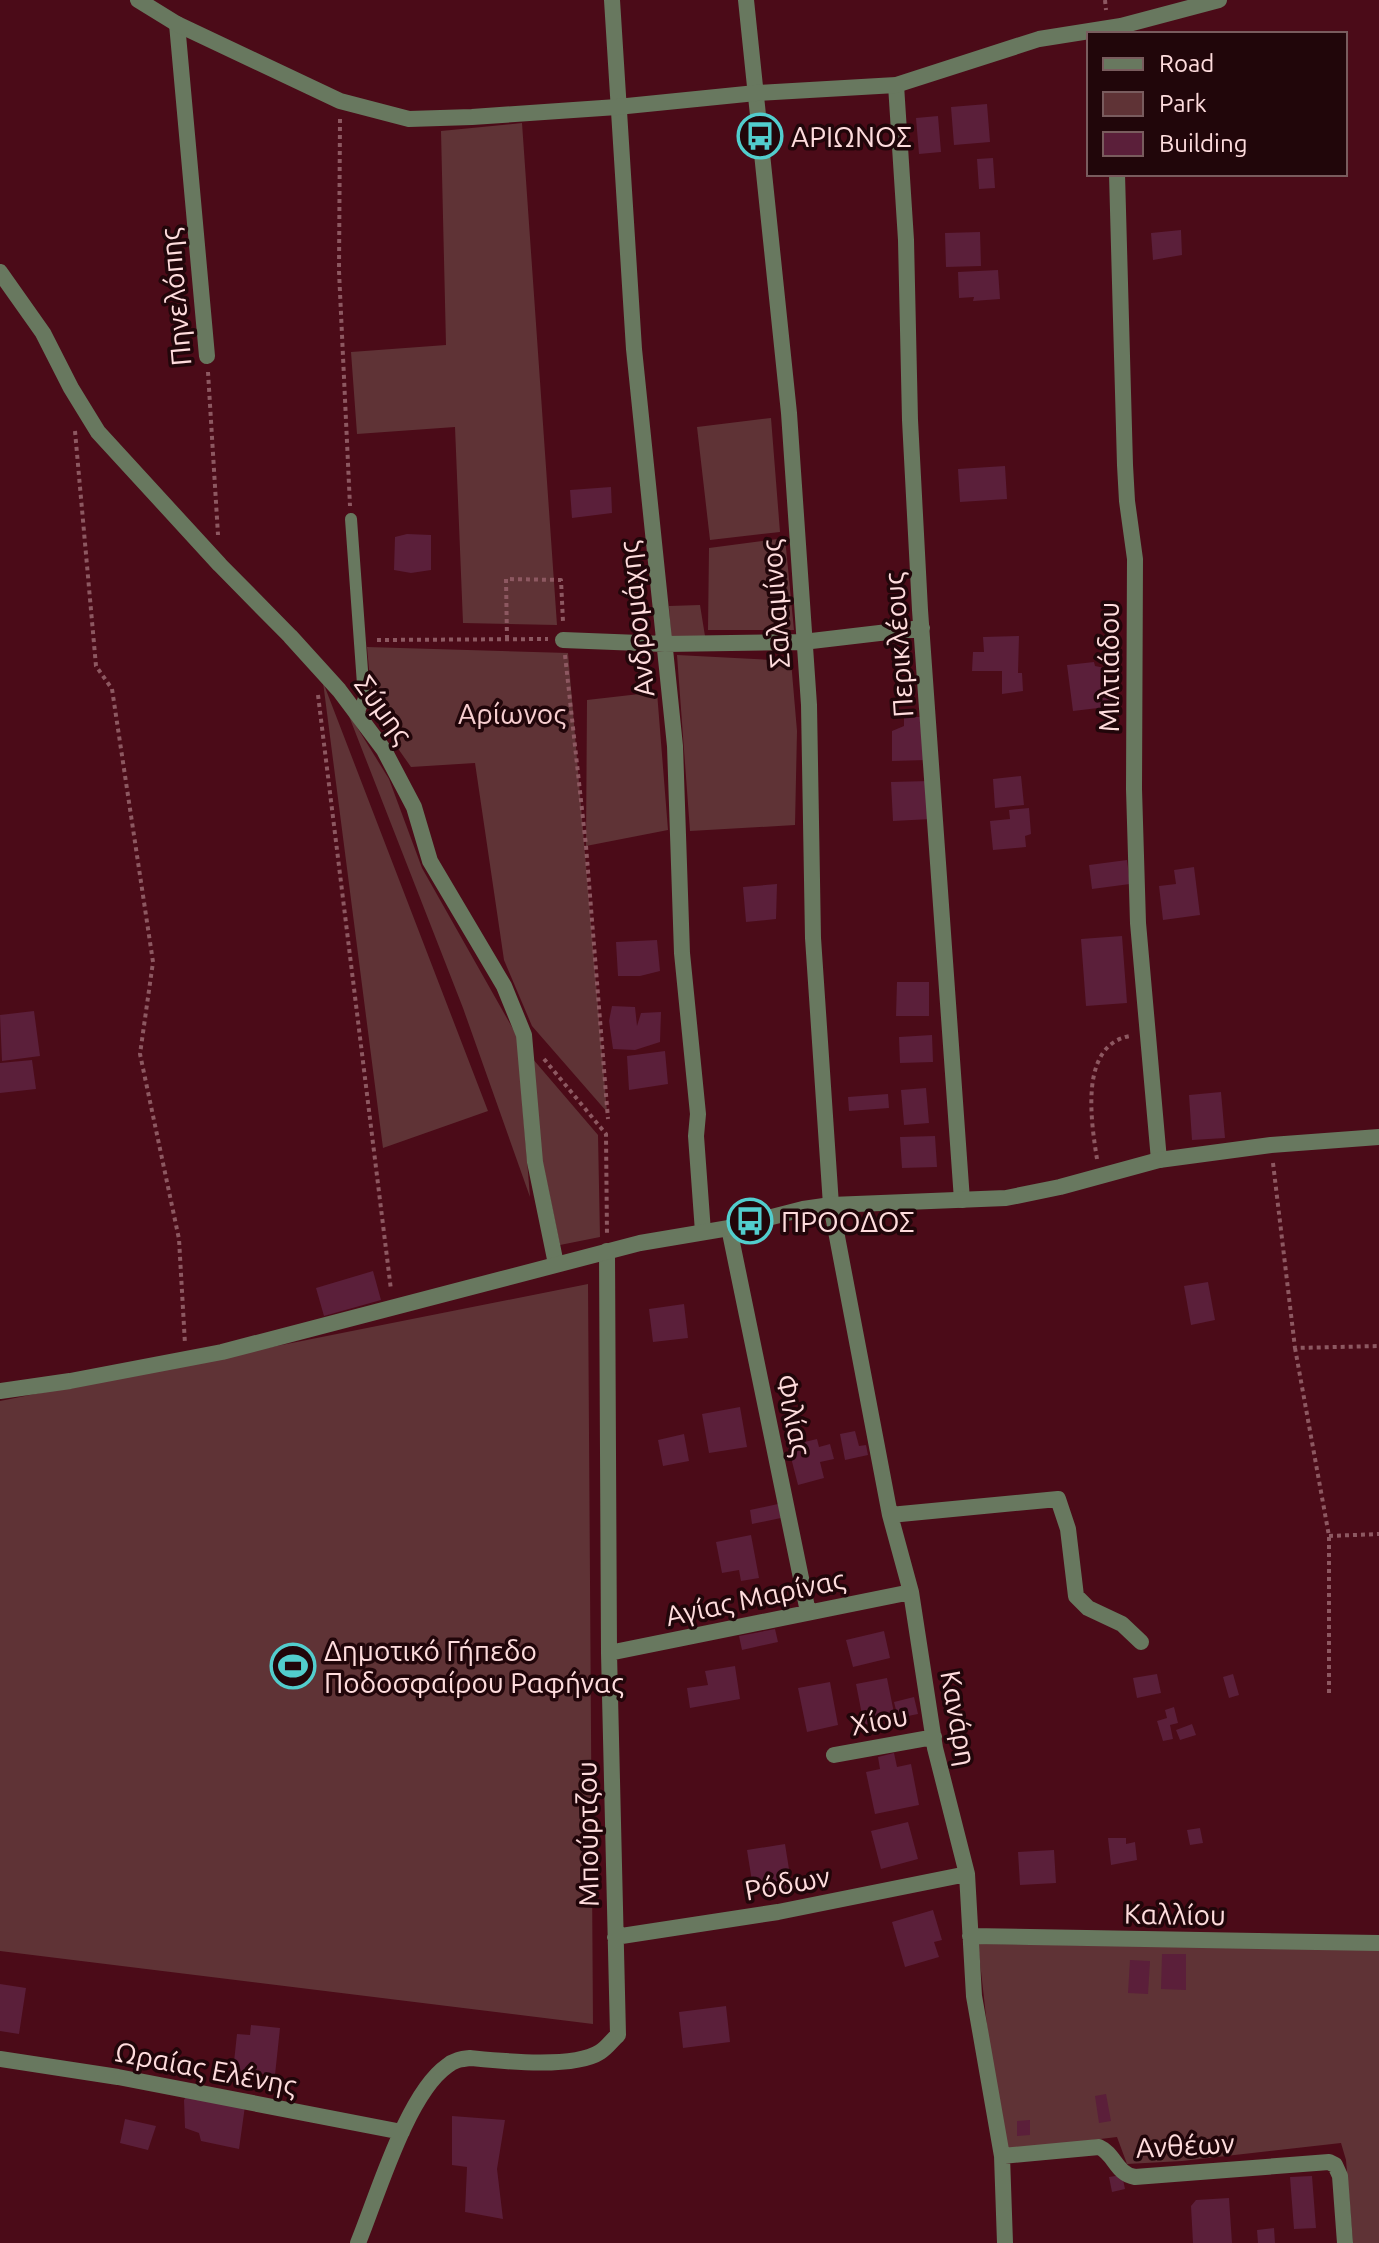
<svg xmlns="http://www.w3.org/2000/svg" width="1379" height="2243" viewBox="0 0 1379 2243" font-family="Ubuntu,sans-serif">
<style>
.green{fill:#5f3336}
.building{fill:#5b1f3a}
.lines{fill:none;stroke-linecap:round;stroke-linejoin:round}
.path{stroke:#8d5861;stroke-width:4;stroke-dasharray:4 4;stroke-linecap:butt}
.service{stroke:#68785f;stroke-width:12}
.minor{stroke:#68785f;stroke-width:16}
.tertiary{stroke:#68785f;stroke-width:16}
.labels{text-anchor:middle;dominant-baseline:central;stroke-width:7;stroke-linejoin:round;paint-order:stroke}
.poi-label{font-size:28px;fill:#fedcdd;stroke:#21060a;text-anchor:start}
.street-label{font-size:28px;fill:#fedcdd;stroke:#21060a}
.park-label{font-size:28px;fill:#f7ced0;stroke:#21060a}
</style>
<rect width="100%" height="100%" fill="#4b0b18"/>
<path class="green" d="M522,123L557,625L463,623L455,427L357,434L351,352L446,345L441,131Z
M771,418L780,532L710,540L697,427Z
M785,538L794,630H708L709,548Z
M700,605L705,636H671L669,606Z
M367,647L568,653L607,1112L532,1026L504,960L475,763L411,767L373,713Z
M677,655L791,661L797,731L795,825L690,831Z
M323,682L488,1111L383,1148Z
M657,692L668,830L586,846L587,700Z
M347,711L389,779L422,868L517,1036L530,1197L463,1008Z
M532,1058L598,1135L600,1237L560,1245L540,1150Z
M588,1284L593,2024L0,1951V1401Z
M978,1944L1379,1949V2243H1353L1346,2160L1341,2143L1182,2161L1127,2164L1117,2137L1001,2151Z"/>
<path class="building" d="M987,104L990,142L954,145L951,107Z
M938,116L941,152L919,154L916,118Z
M993,158L995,188L979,189L977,159Z
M1181,230L1182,255L1153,260L1151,233Z
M980,232L981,266L946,267L945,233Z
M998,270L1000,299L973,301L974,297L959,298L958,272Z
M1005,466L1007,499L960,502L958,469Z
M611,487L612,513L572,518L570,490Z
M407,534L431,535V570L411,573L394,570L395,537Z
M1019,636L1018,673H1022L1023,691L1002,694V671H972L973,652H984L983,637Z
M1094,662L1095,666L1105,668L1107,682L1113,683L1115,706L1073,711L1067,665Z
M904,717H921L927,760L892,761V731L904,726Z
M1021,776L1024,805L995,808L993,779Z
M929,781L931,819L893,821L891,782Z
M1029,808L1031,834L1025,836L1026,847L993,850L990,821L1010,819L1009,810Z
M1127,860L1130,884L1092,889L1089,865Z
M1194,867L1200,915L1163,920L1159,886L1176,884L1174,870Z
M777,884L776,919L746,922L743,887Z
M1122,936L1127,1003L1086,1006L1081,939Z
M657,940L660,971L640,976H618L616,942Z
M897,982H929V1016H896Z
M612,1006L635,1007L637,1026L641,1013L661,1012L660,1042L635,1050L613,1049L609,1021Z
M34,1011L40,1056L2,1061L0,1015Z
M932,1035L933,1062L900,1063L899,1037Z
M665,1051L668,1084L629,1090L627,1056Z
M32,1060L36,1089L0,1093V1063Z
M926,1088L929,1123L904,1125L901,1090Z
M1221,1092L1225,1138L1192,1140L1189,1095Z
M888,1094L889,1108L849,1111L848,1097Z
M935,1136L937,1167L902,1168L900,1137Z
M373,1271L381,1300L324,1316L316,1288Z
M1208,1282L1215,1320L1191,1325L1184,1286Z
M684,1304L688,1338L653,1342L649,1309Z
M740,1407L747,1447L709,1453L702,1414Z
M855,1431L859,1446L866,1445L868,1455L845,1460L840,1434Z
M684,1434L689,1461L663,1466L658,1440Z
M817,1439L819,1447L830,1444L834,1459L820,1462L824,1478L798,1485L788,1446Z
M778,1504L781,1518L752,1524L750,1510Z
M751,1535L759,1578L741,1581L739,1570L722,1573L716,1542Z
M775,1629L778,1642L742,1650L739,1636Z
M884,1631L890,1658L853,1667L846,1640Z
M735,1666L740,1699L690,1708L687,1688L708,1685L705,1671Z
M1157,1674L1161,1693L1137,1698L1133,1678Z
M1233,1674L1239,1695L1229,1698L1223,1677Z
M887,1678L895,1718L864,1725L856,1684Z
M830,1682L838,1725L807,1732L798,1688Z
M914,1697L918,1714L898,1718L894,1702Z
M1174,1707L1178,1723L1170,1725L1173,1739L1163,1741L1157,1721L1167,1718L1165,1710Z
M1192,1724L1196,1735L1180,1740L1176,1730Z
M894,1753L897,1767L911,1764L919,1805L875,1814L866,1772L880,1769L878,1757Z
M908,1822L918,1859L881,1869L871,1831Z
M1200,1828L1203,1843L1190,1845L1187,1830Z
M1108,1838H1126V1844L1135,1842L1137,1860L1111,1865Z
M785,1844L792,1888L754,1894L747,1850Z
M1054,1850L1056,1883L1020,1885L1018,1852Z
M933,1910L942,1940L934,1942L939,1957L905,1967L892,1922Z
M1162,1954H1186V1990L1161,1989Z
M1130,1960L1150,1961L1148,1994L1128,1993Z
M0,1984L26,1988L19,2034L0,2031Z
M726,2006L730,2042L683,2048L679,2012Z
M251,2025L280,2028L275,2075L233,2071L237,2034L250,2035Z
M188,2093L245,2106L239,2149L201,2141L199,2133L185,2128L184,2100Z
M1106,2094L1111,2121L1099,2123L1095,2096Z
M452,2116L505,2120L497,2169L503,2219L465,2212L467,2167L452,2165Z
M125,2119L156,2126L148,2150L120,2143Z
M1030,2120V2135L1017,2136V2121Z
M1122,2175L1125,2189L1112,2192L1109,2177Z
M1312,2176L1316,2228L1294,2229L1290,2177Z
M1229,2198L1232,2243H1193L1191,2206L1196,2200Z
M1274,2228L1275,2243H1258L1257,2230Z"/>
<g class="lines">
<path class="path" d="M1105,0L1106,10
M340,119L339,271L350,506
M208,372L218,535
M75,431L96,666L112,689L153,962L140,1054L179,1239L185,1344
M507,639L506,579L561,580L563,622
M377,640L548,639
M565,655L586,846L608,1119
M318,695L391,1290
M544,1059L606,1134L607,1236
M1097,1159C1091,1121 1079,1045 1130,1036
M1273,1163L1295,1348L1379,1346
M1295,1348L1329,1536V1694
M1329,1536L1379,1534"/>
<path class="service" d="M351,519L364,698L358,715"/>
<path class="minor" d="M612,0L634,349L675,746L682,953L698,1114L696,1136L703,1232
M746,0L789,413L809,705L813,938L831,1205L890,1515L911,1592L935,1748L967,1874L974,1996L1002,2156L1005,2243
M177,24L207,356
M896,85L906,240L910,420L920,610L962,1200
M1117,174L1125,465L1127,501L1135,559L1134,789L1138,923L1159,1160
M0,272L43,333L71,388L98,432L220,565L290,636L339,690L384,750L414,807L430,861L504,986L524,1035L535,1162L556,1264
M563,640L665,644L803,642L922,628
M729,1228L808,1612
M890,1515L1058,1499L1068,1529L1076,1596L1088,1608L1122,1624L1141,1642
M609,1653L911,1592
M834,1755L934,1737
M970,1936L1379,1943
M615,1937L778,1912L967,1874
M0,2059L118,2077L402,2132
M1002,2156L1099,2147C1115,2154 1116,2174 1135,2177L1329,2162L1335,2165L1340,2176L1345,2243
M358,2243C377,2197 407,2094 447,2066C454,2060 461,2059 470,2058C501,2061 574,2069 600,2052C607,2048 612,2040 618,2035L609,1653L607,1251"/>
<path class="tertiary" d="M138,0L177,24L340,101L409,119L472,117L617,107L756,93L896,85L1039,39L1121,26L1219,0
M0,1391L70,1381L222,1352L640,1243L729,1228L803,1209L831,1205L1006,1198L1060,1187L1159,1160L1271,1145L1379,1137"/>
</g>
<defs>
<g id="bus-ring" transform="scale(2.3)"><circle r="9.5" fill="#21060a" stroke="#52cdcd" stroke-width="1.5"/><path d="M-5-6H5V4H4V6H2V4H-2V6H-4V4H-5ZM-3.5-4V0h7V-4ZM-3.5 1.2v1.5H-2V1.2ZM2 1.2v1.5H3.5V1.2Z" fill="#52cdcd"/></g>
<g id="stadium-ring" transform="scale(2.3)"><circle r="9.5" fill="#21060a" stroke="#52cdcd" stroke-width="1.5"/><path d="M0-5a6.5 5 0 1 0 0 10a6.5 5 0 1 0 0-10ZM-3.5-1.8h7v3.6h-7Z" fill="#52cdcd"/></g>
</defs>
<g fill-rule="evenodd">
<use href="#bus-ring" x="760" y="136"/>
<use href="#bus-ring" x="750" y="1221"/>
<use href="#stadium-ring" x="293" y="1666"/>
</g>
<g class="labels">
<g class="poi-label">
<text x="791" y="136">ΑΡΙΩΝΟΣ</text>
<text x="781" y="1221">ΠΡΟΟΔΟΣ</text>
<text x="324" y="1650">Δημοτικό Γήπεδο<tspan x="324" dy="32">Ποδοσφαίρου Ραφήνας</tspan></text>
</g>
<g class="street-label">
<text transform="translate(175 297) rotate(-95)">Πηνελόπης</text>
<text transform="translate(775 604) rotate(-94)">Σαλαμίνος</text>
<text transform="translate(636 619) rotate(-96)">Ανδρομάχης</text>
<text transform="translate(898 645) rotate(-94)">Περικλέους</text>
<text transform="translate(1108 667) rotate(-90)">Μιλτιάδου</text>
<text transform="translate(384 709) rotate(54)">Σύμης</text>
<text transform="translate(794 1415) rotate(78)">Φιλίας</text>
<text transform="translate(755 1597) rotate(-12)">Αγίας Μαρίνας</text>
<text transform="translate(959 1718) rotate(80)">Κανάρη</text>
<text transform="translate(879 1720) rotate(-11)">Χίου</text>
<text transform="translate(587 1834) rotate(-91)">Μπούρτζου</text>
<text transform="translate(787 1883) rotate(-10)">Ρόδων</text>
<text transform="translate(1175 1914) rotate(1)">Καλλίου</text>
<text transform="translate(206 2068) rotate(11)">Ωραίας Ελένης</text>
<text transform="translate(1185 2145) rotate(-3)">Ανθέων</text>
</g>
<g class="park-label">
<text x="512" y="713">Αρίωνος</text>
</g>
</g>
<rect x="1087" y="32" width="260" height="144" fill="#21060a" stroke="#795c5e" stroke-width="2"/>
<rect x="1103" y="58" width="40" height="12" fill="#68785f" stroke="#795c5e" stroke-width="2"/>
<text x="1159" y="72" font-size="24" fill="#fedcdd">Road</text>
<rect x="1103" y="92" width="40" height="24" fill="#5f3336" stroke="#795c5e" stroke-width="2"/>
<text x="1159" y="112" font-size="24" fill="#fedcdd">Park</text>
<rect x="1103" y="132" width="40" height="24" fill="#5b1f3a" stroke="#795c5e" stroke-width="2"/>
<text x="1159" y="152" font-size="24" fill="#fedcdd">Building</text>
</svg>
